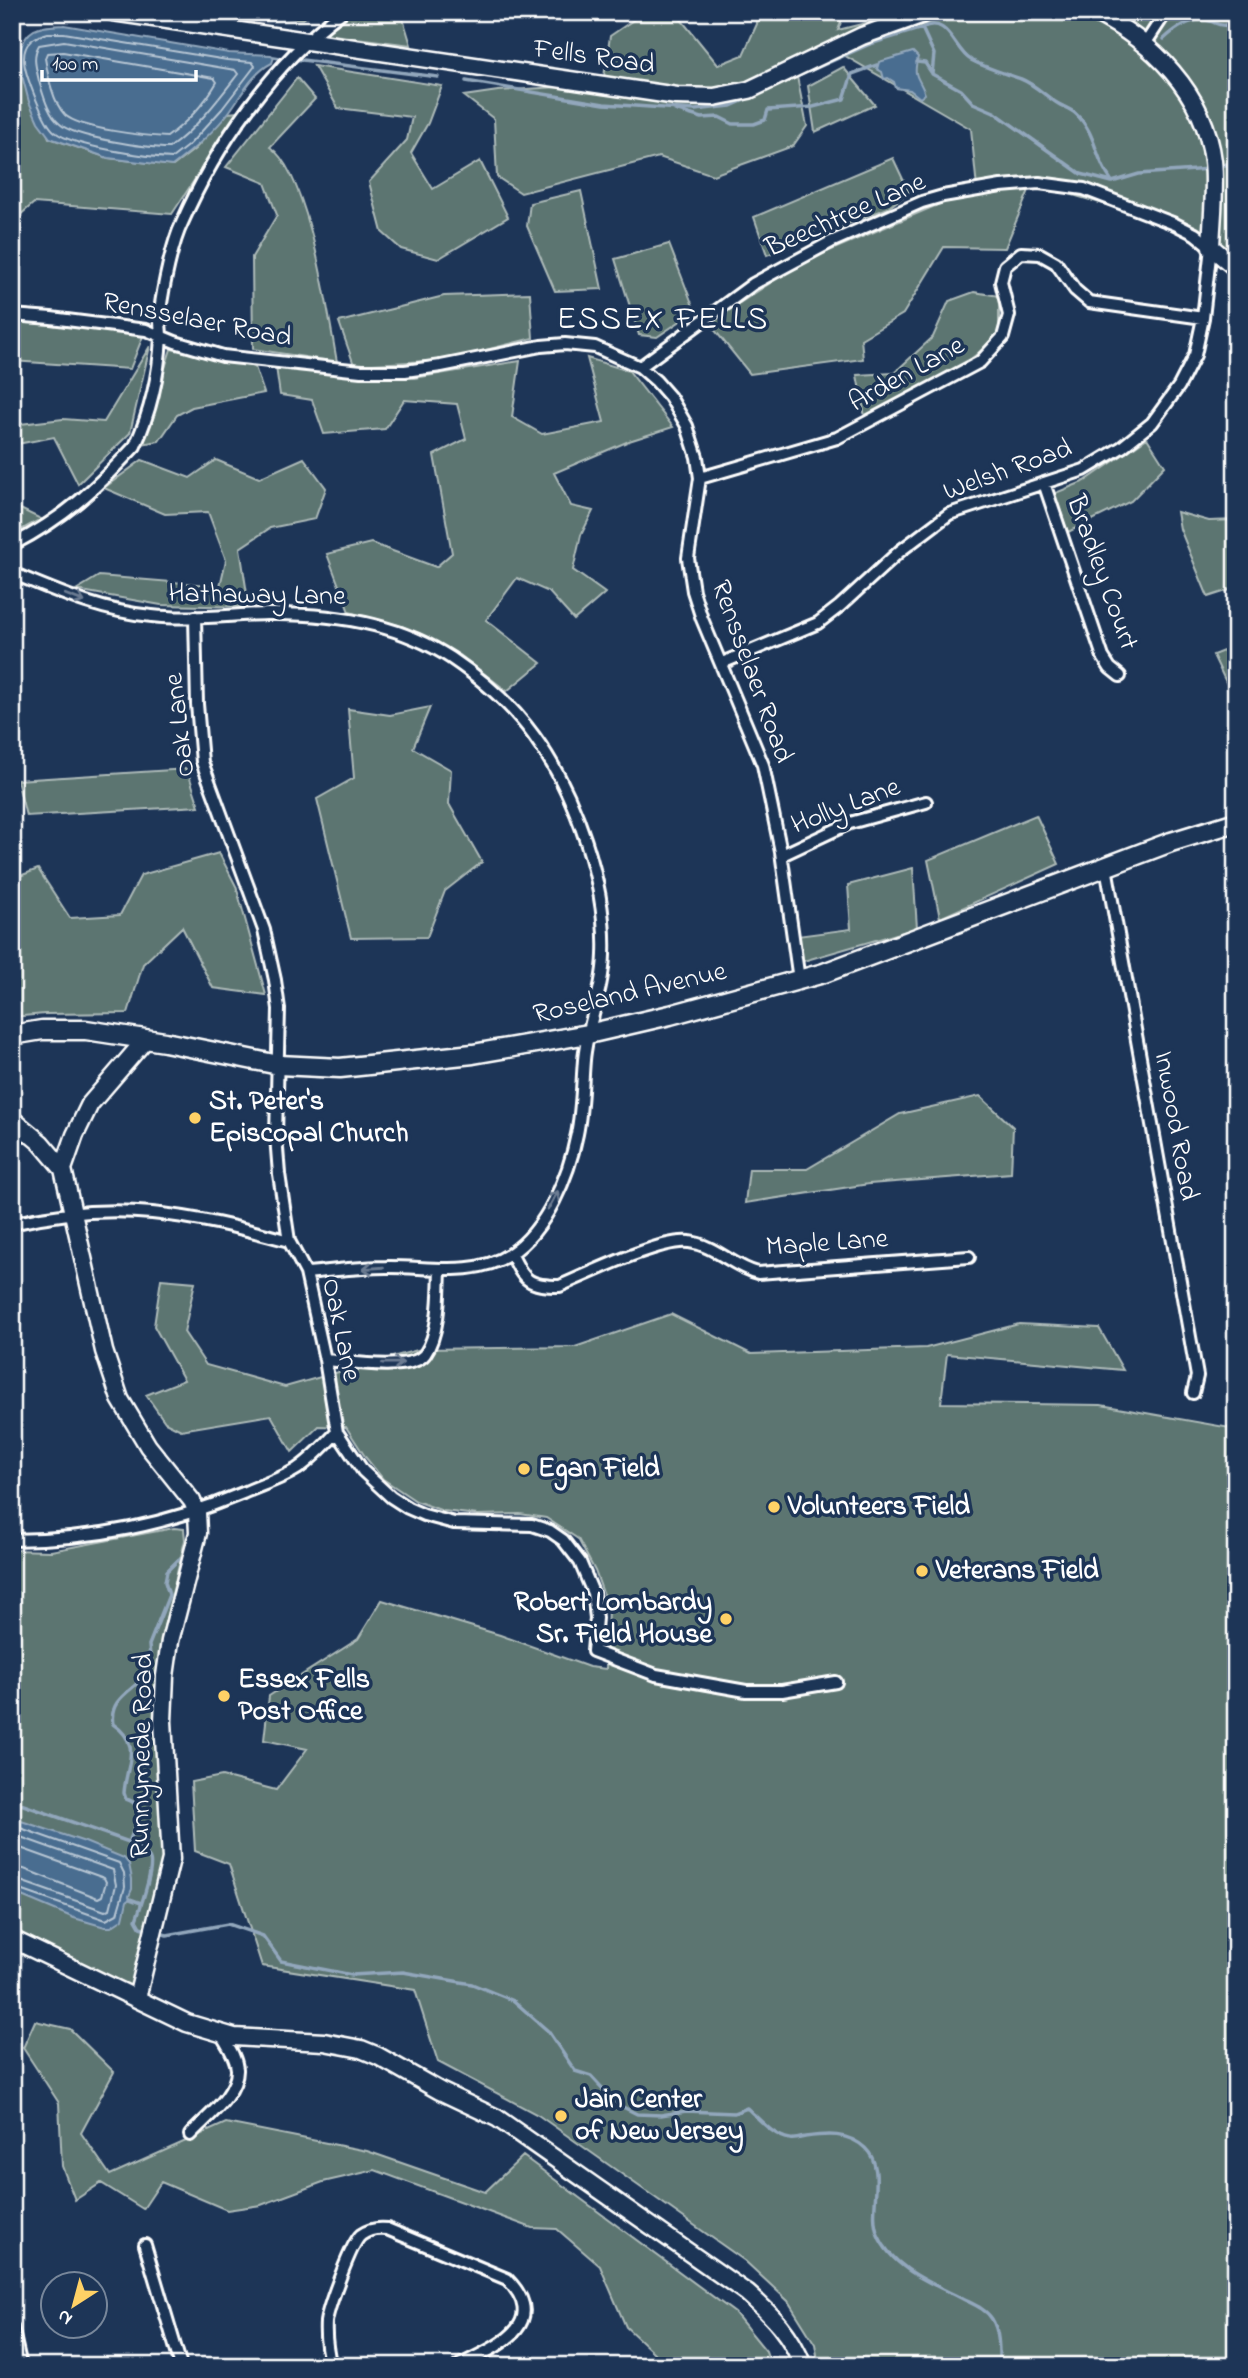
<svg xmlns="http://www.w3.org/2000/svg" width="1248" height="2378" viewBox="0 0 1248 2378" font-family="'Indie Flower',sans-serif">
<style>
.green{fill:#5b7471;stroke:#adbab8;stroke-width:2}
.water{fill:#496d90;stroke:#92a7bc;stroke-width:2}
.lines{fill:none;stroke-linecap:round;stroke-linejoin:round}
.shore{stroke:#b6c5d3;stroke-width:2}
.stream{stroke:#92a7bc;stroke-width:3.5}
.street-casing{stroke:#fff;stroke-width:16}
.secondary-casing{stroke:#fff;stroke-width:21}
.primary-casing{stroke:#fff;stroke-width:23}
.street{stroke:#1d3557;stroke-width:10}
.secondary{stroke:#1d3557;stroke-width:16}
.primary{stroke:#1d3557;stroke-width:18}
.oneway{stroke:#6c7c92}
.poi-dot{fill:#ffd166;stroke:#1d3557;stroke-width:2.5}
.labels{text-anchor:middle;dominant-baseline:central;stroke-width:7;stroke-linejoin:round;paint-order:stroke}
.street-label{font-size:28px;fill:#fff;stroke:#1d3557}
.poi-label{font-size:28px;font-weight:bold;fill:#fff;stroke:#1d3557;text-anchor:start}
.quarter-label{font-size:32px;letter-spacing:2px;fill:#fff;stroke:#1d3557}
</style>
<rect width="100%" height="100%" fill="#1d3557"/>
<filter id="ink" filterUnits="userSpaceOnUse"><feTurbulence type="fractalNoise" baseFrequency=".0143" numOctaves="2"/><feDisplacementMap in="SourceGraphic" scale="14" xChannelSelector="R" yChannelSelector="G"/><feConvolveMatrix kernelMatrix="1 2 1 2 8 2 1 2 1" color-interpolation-filters="sRGB"/></filter>
<g filter="url(#ink)">
<path class="green" d="M188,12H313L303,19Z
M353,12H401L411,45L325,34Z
M645,12H675L718,65L743,55L757,24L754,12H845L838,30L909,12H1236V277L1182,227L1032,183L1005,248L944,247L903,314L861,339L863,359L750,374L709,323L801,263L977,188L971,129L833,49L795,67L807,126L793,146L713,175L659,157L521,193L497,177L494,119L464,96L498,91L603,84L610,36Z
M12,62L19,64L49,138L108,158L173,166L195,149L228,113L239,112L172,214L34,203L12,222Z
M314,66L442,86L428,123L411,153L433,189L480,161L508,217L438,259L401,249L382,232L369,182L407,140L412,117L338,108Z
M843,67L875,105L815,132L808,86Z
M297,78L315,99L270,147C309,174 328,313 337,362L253,349L252,257L277,215L265,183L226,167Z
M893,158L909,192L888,208L767,255L754,217Z
M581,191L602,289L555,291L527,226L530,203Z
M669,244L695,311L657,337L639,335L615,259Z
M974,292L999,296V336L956,371L865,417L857,375L894,373L933,337L949,301Z
M530,293L533,338L446,360L354,365L339,322L444,296Z
M12,320L143,336L130,369L12,361Z
M150,346L130,433L78,484L54,437L12,445V425L63,419L104,422Z
M171,349L255,367L264,393L192,407L177,415L159,441L141,444Z
M587,358L629,371L673,427L629,441L554,473L571,506L593,511L581,535L573,570L605,593L574,620L549,592L517,578L486,620L541,663L507,691L460,655L402,626L349,612L327,554L371,543L436,567L452,553L434,455L466,439L457,404L404,400L385,429L324,434L312,400L280,395L276,367L372,377L414,378L520,361L512,417L542,434L604,422Z
M1147,438L1165,466L1131,501L1068,532L1053,494L1085,481Z
M304,458L326,488L315,519L270,528L240,548L249,607L161,605L76,590L99,576L220,586L226,560L208,512L165,514L104,488L142,460L190,478L216,460L259,478Z
M12,505L41,519L12,535Z
M1177,512L1209,521L1236,520V588L1208,597L1180,529Z
M1236,646V703L1213,655Z
M430,707L413,748L451,770L449,804L482,862L445,891L427,937L351,938L317,799L354,778L348,709L390,715Z
M187,769L199,806L26,816L17,780Z
M1036,815L1059,864L940,918L928,860Z
M219,853L236,886L266,995L213,988L182,927L143,964L128,1013L45,1014L12,1017V879L38,869L70,918L120,915L141,875Z
M913,868L917,928L800,962L797,936L851,929L848,885Z
M980,1096L1013,1127L1011,1173L869,1184L745,1203L749,1169H807L900,1114Z
M161,1279L195,1282L184,1332L206,1365L285,1387L421,1349L575,1347L671,1314L751,1354L926,1348L1019,1324L1099,1328L1123,1370L947,1354L941,1403L1101,1405L1236,1429V2366H849L840,2360L828,2366H819L815,2344L788,2301L745,2261L538,2115L438,2062L415,1990L262,1966L229,1864L195,1851L191,1782L222,1776L276,1790L307,1749L264,1740L269,1696L358,1639L382,1600L500,1635L589,1667L606,1669L608,1607L595,1571L578,1539L546,1518L520,1514L478,1515L443,1511L416,1501L383,1479L366,1458L346,1427L319,1426L292,1452L271,1415L181,1430L165,1422L146,1395L184,1380L154,1326Z
M174,1528L184,1529L185,1540L160,1644L154,1704L164,1847L159,1885L134,1989L12,1929V1550L51,1551Z
M35,2021L70,2029L114,2072L81,2133L110,2175L226,2123L367,2151L485,2192L523,2156L735,2313L766,2351L771,2366H668L626,2327L600,2266L557,2229L532,2228L375,2170L323,2182L261,2205L227,2210L161,2182L143,2209L101,2183L75,2200L62,2166L59,2103L23,2048Z"/>
<path class="water" d="M64,25L229,53L271,55L274,57L272,63C253,72 241,96 229,112C213,133 193,150 172,166L108,158L50,138L38,122L29,102L19,64L12,62V52H19C28,26 38,27 64,25Z
M913,52L918,57C912,78 919,76 925,94L920,98L910,90L896,88L894,82L888,78L884,79L882,72L877,69L879,62Z
M12,1818L85,1842L124,1858L129,1864L132,1879V1889L129,1896L130,1899L127,1901L123,1919L111,1927H105L74,1918L12,1892Z"/>
<g class="lines">
<path class="shore" d="M48,33H64L227,60L252,62L255,66L222,109L190,144L172,158C147,157 74,147 55,132C44,124 23,71 24,58C24,42 35,36 48,33Z
M64,41L235,70L238,74C217,101 197,128 169,148C148,148 75,138 60,124C48,115 43,94 39,81C36,67 32,57 39,45Z
M63,52L214,78L217,82C205,103 186,123 167,137C145,136 80,129 65,115C52,101 48,75 45,58L47,53Z
M12,1825L119,1863L124,1873L125,1887L117,1914L106,1920L12,1887
M12,1834L113,1870L116,1885L110,1909L105,1911L12,1878
M12,1845L104,1878L106,1882L102,1896L98,1898L24,1869L12,1867"/>
<path class="stream" d="M922,28C948,14 954,50 971,60C988,69 1004,73 1021,79C1034,84 1046,96 1057,103C1063,107 1071,109 1076,114C1097,134 1094,157 1111,180
M1164,39C1175,29 1193,16 1210,21C1217,23 1217,26 1226,25L1236,38
M274,57L286,59
M294,59L438,77
M917,62L925,63L931,72
M466,81L604,104L695,110L731,106L870,44L922,28L934,54L932,74L961,90L973,103L994,112L1081,174L1112,182L1139,174L1210,169
M675,110L702,118L719,117L733,124H754L765,120L768,110L813,107L844,99L852,74L877,65
M1217,168L1236,161
M12,1801L129,1842C137,1846 147,1851 150,1860C154,1871 140,1908 136,1920L140,1927L149,1930
M129,1842C135,1826 148,1805 126,1799L124,1793C126,1764 143,1745 113,1724C108,1696 137,1690 151,1669L149,1645L169,1595L165,1582L167,1571L179,1559
M130,1899L141,1903
M156,1932L167,1935L228,1924L263,1936L281,1961L352,1975L403,1972L472,1984L514,2001L548,2031L575,2071L591,2076L617,2104L637,2114L661,2115L686,2111L734,2113L747,2108C759,2119 773,2136 790,2139C794,2140 801,2138 805,2137C827,2134 848,2132 865,2148C888,2170 867,2209 878,2235C892,2268 931,2283 961,2298C972,2304 985,2308 992,2319C1000,2332 999,2351 999,2366"/>
<g class="street-casing">
<path id="street" d="M1145,44L1166,12
M12,315L51,318L146,330L175,342L223,356L361,371H405L441,366L541,346L565,344L595,347L640,367L656,381L670,397L687,426L697,457L700,478L688,558L693,591L702,619L763,765L781,852L799,980
M640,367L753,284L775,272L831,242L922,202L943,196L1001,186L1039,183L1084,189L1175,224L1195,234L1211,247L1203,318L1195,355L1179,386L1152,423L1122,447L1084,470L949,514L900,551L840,606L818,623L722,663
M700,478L837,438L980,362L1003,337L1009,315L1001,282L1005,266L1021,253L1040,254L1056,263L1075,290L1089,302L1203,318
M1044,483L1103,657L1110,668L1120,676
M12,545C66,517 94,490 135,446C150,413 159,374 161,337C161,329 159,320 160,311C163,288 172,243 182,223C216,145 273,63 342,12
M12,573C58,592 102,612 152,616C189,620 228,615 266,614C330,613 397,622 451,658C482,679 512,705 534,736C575,792 607,885 604,955C603,991 587,1025 584,1060C582,1084 582,1110 577,1134C569,1175 547,1230 510,1254C474,1278 426,1266 386,1267C359,1267 332,1271 306,1273
M195,617L197,704L202,762L264,930L275,980L279,1009L276,1136L279,1174L289,1241L306,1273L325,1360L337,1432L363,1471L391,1497L408,1508L424,1515L454,1523L532,1525L550,1531L563,1540L580,1562L593,1593L596,1618L593,1651L656,1675L746,1691H782L836,1682
M782,855L850,823L926,802
M1106,867L1197,1376L1193,1393
M12,1224C115,1199 190,1214 289,1241
M511,1253C524,1281 528,1286 560,1286C588,1274 662,1238 689,1242C715,1245 733,1267 758,1273L969,1257
M325,1360C347,1361 411,1373 425,1354C440,1333 439,1293 440,1269
M12,1540C96,1539 166,1525 243,1493C261,1485 281,1479 297,1469C312,1459 325,1445 337,1432
M190,2135C205,2118 238,2095 237,2069C236,2056 227,2045 221,2034
M145,2245L181,2366
M12,2327L21,2366
M331,2366C327,2351 325,2338 326,2322C328,2308 351,2243 361,2235C369,2229 378,2228 387,2229L507,2279C553,2326 493,2348 458,2366"/>
</g>
<g class="secondary-casing">
<path id="secondary" d="M113,12L677,96L714,97L749,90L862,36L929,12
M1094,12C1152,41 1205,93 1213,161C1216,189 1212,219 1211,247L1236,268
M12,1119L41,1143L63,1169L104,1351L120,1399L148,1446L192,1501L197,1512L198,1533L170,1641L165,1676L163,1721L171,1859L137,1998
M63,1169L75,1135L90,1104L146,1039
M12,1939L187,2023L234,2037L324,2042L361,2049L378,2056L440,2091L497,2118L747,2293C772,2315 791,2334 803,2366"/>
</g>
<g class="primary-casing">
<path id="primary" d="M12,1035L42,1030H86L165,1042L279,1065L340,1068L473,1054L588,1034L670,1015L824,973L1171,842L1236,822"/>
</g>
<use href="#street" class="street"/>
<use href="#secondary" class="secondary"/>
<use href="#primary" class="primary"/>
</g>
<defs><path id="oneway-shaft" d="M-6 0H5M1.5-3L5.5 0L1.5 3" fill="none" stroke-width="1.6" stroke-linecap="round" stroke-linejoin="round" transform="scale(1.75)"/></defs>
<g class="oneway">
<use href="#oneway-shaft" transform="translate(75 598) rotate(21)"/>
<use href="#oneway-shaft" transform="translate(553 1200) rotate(-62)"/>
<use href="#oneway-shaft" transform="translate(373 1268) rotate(176)"/>
<use href="#oneway-shaft" transform="translate(393 1363) rotate(-1)"/>
</g>
</g>
<g class="poi-dot">
<circle cx="195" cy="1118" r="7"/>
<circle cx="524" cy="1469" r="7"/>
<circle cx="774" cy="1507" r="7"/>
<circle cx="922" cy="1571" r="7"/>
<circle cx="726" cy="1619" r="7"/>
<circle cx="224" cy="1696" r="7"/>
<circle cx="561" cy="2116" r="7"/>
</g>
<g class="labels">
<g class="street-label">
<text transform="translate(594 58) rotate(8)">Fells Road</text>
<text transform="translate(846 216) rotate(-24)">Beechtree Lane</text>
<text transform="translate(197 321) rotate(11)">Rensselaer Road</text>
<text transform="translate(907 375) rotate(-29)">Arden Lane</text>
<text transform="translate(1008 471) rotate(-20)">Welsh Road</text>
<text transform="translate(1101 573) rotate(70)">Bradley Court</text>
<text transform="translate(257 596) rotate(1)">Hathaway Lane</text>
<text transform="translate(751 672) rotate(70)">Rensselaer Road</text>
<text transform="translate(181 725) rotate(-97)">Oak Lane</text>
<text transform="translate(846 807) rotate(-21)">Holly Lane</text>
<text transform="translate(630 994) rotate(-13)">Roseland Avenue</text>
<text transform="translate(1175 1126) rotate(80)">Inwood Road</text>
<text transform="translate(827 1244) rotate(-4)">Maple Lane</text>
<text transform="translate(340 1330) rotate(78)">Oak Lane</text>
<text transform="translate(143 1756) rotate(-89)">Runnymede Road</text>
</g>
<g class="poi-label">
<text x="209" y="1102">St. Peter's<tspan x="209" dy="32">Episcopal Church</tspan></text>
<text x="538" y="1469">Egan Field</text>
<text x="788" y="1507">Volunteers Field</text>
<text x="936" y="1571">Veterans Field</text>
<text x="712" y="1603" text-anchor="end">Robert Lombardy<tspan x="712" dy="32">Sr. Field House</tspan></text>
<text x="238" y="1680">Essex Fells<tspan x="238" dy="32">Post Office</tspan></text>
<text x="575" y="2100">Jain Center<tspan x="575" dy="32">of New Jersey</tspan></text>
</g>
<g class="quarter-label">
<text x="663" y="320">ESSEX FELLS</text>
</g>
</g>
<rect width="1248" height="2378" fill="none" stroke="#1d3557" stroke-width="42"/>
<rect x="21" y="21" width="1206" height="2336" fill="none" stroke="#fff" stroke-width="2.5" filter="url(#ink)"/>
<g transform="translate(74 2305) rotate(216)"><circle r="33" fill="#1d3557" stroke="#77869a" stroke-width="2"/>
<path d="M0-5L12 26L0 18L-12 26Z" fill="#ffd166"/>
<text y="-10" font-size="19" font-weight="bold" text-anchor="middle" fill="#ffffff">N</text>
</g>
<path d="M42 70v10h154v-10" fill="none" stroke="#ffffff" stroke-width="3.5"/>
<text x="52" y="70" font-size="21" fill="#ffffff" stroke="#1d3557" stroke-width="5" paint-order="stroke">100 m</text>
</svg>
